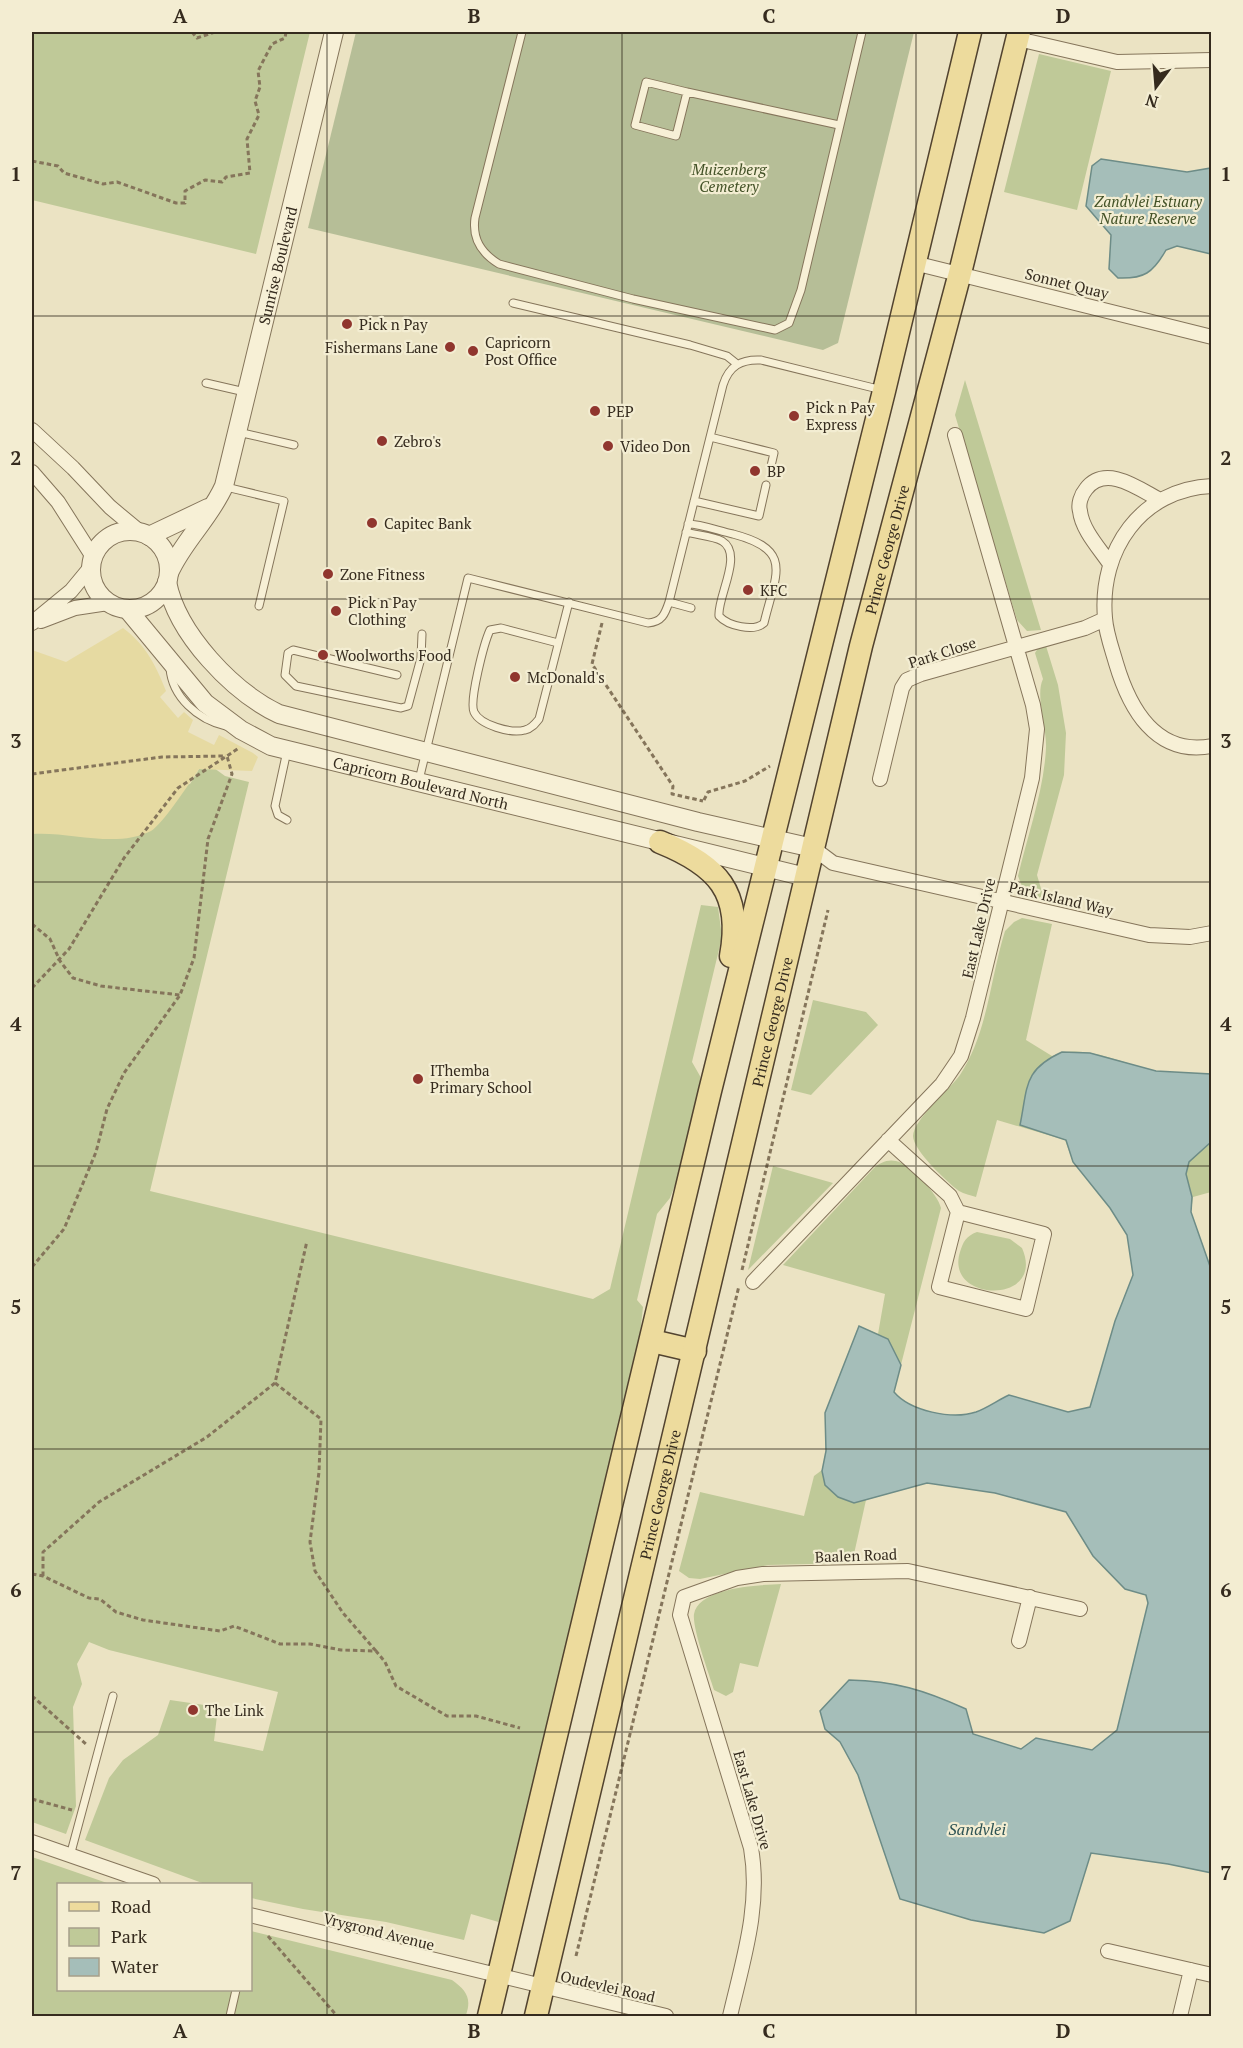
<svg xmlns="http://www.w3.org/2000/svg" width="1243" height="2048" viewBox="0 0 1243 2048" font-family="'PT Serif',serif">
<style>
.green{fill:#bfc998}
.sand{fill:#e6daa2}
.cemetery{fill:#b6be97}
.water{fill:#a5beb9;stroke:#6d8c87;stroke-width:1.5}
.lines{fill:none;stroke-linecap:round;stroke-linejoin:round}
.service-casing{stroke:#85755b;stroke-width:9}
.minor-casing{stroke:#85755b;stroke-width:16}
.tertiary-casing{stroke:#85755b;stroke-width:20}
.primary-casing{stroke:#52432f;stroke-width:25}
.path{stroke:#85755b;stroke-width:3;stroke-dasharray:4.5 3;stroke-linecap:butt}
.service{stroke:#f7f0d6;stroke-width:7}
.minor{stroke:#f7f0d6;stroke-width:14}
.tertiary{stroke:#f7f0d6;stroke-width:18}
.primary{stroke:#eddb9d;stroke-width:22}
.grid{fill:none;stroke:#352b1e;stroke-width:1.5;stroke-opacity:0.55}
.poi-dot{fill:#90362e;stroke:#f3edd2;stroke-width:2}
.labels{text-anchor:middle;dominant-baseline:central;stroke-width:4.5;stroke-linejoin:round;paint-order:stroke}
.park-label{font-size:15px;font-style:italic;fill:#425126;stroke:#f3edd2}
.street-label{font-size:15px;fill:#352b1e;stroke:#f3edd2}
.poi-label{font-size:15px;fill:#352b1e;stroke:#f3edd2;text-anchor:start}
.water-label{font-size:16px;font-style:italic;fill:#2e5354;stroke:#f3edd2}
.neatline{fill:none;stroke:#352b1e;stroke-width:2}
.grid-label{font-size:20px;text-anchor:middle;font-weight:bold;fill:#352b1e}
</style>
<rect width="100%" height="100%" fill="#ebe3c3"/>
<path class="green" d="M32,32H310L256,254L32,200Z
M1039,54L1111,71L1077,210L1004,192Z
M965,380L1041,630L1027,631L1017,620L955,415Z
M1046,646L1058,685L1066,733L1064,775L1037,875L1045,902L1024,892L1018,876C1028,834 1044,790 1046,748C1047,728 1035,695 1043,679L1035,653L1038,648Z
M214,768L225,776L249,782L150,1191L593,1299L610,1289L701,905L718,907L722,937L692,1062L700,1076L701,1092L687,1154L670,1198L657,1214L637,1300L643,1307L636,1371L502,1923L471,1914L464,1940L386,1922L303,1909L251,1898L250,1884H205L85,1840L109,1778L123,1760L158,1735L170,1700L218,1707L214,1741L263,1751L278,1692L109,1650L89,1642L77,1664L82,1684L73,1707L76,1806L66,1834L32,1822V806L190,784L199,769Z
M1022,918L1052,924L1026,1040L1052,1056C1084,1042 1124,1065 1156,1071C1174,1073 1193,1073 1211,1074V1192L1193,1197L1191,1212L1212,1272L1211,1873L1168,1864L1091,1853L1070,1921L1044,1933L971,1920L900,1899L858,1775L840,1742L825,1729L820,1711L849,1680C895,1681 924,1690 966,1709L973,1734L1021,1749L1036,1738L1092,1750L1117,1730L1148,1603L1145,1595C1105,1583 1087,1546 1066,1512L995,1493L927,1483L866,1500L852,1563L768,1565L700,1579L689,1578L679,1571L700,1492L804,1516L814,1476L822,1470L826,1451L825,1413L859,1326L878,1334L885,1294L783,1265L874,1168C880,1163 887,1159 896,1161C910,1164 938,1194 941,1208L894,1392C911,1413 949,1419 975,1413C986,1410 998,1400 1009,1395L1068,1412L1090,1407L1115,1321L1133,1275L1127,1235L1110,1208L1073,1162L1065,1140L997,1120L976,1197C971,1195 964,1194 959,1191C947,1182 913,1150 913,1136C914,1119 949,1090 960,1075C988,1032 990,979 1005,931L1014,922Z
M813,1000L866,1012L878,1025L811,1095L791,1090Z
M773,1166L833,1183L748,1270Z
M977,1232L1010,1239L1022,1248C1047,1305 944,1303 960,1252C963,1242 966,1236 977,1232Z
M781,1584L758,1667L740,1663L733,1692L726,1696L714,1690C709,1674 692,1628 694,1614C699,1587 760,1585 781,1584Z
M32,1857L110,1884H58V1990H250L251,1931L452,1980C466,1990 472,1998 466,2015L32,2016Z"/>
<path class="sand" d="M123,628C146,645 156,666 166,691L160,697L178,718L184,712L193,720L188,732L214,745L219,735L253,753L258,757L252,771L199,769C191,781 162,825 151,831C116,849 69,831 32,834V650L66,662Z"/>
<path class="cemetery" d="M356,32H914L838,343L823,350L308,228Z"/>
<path class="water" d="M1101,159L1187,172L1211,168V254L1177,246L1166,250C1153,273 1144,279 1118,278L1109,269L1111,235L1086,206L1092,166Z
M1062,1052L1090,1053L1156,1071L1211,1074V1142L1189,1162L1186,1174L1192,1197L1191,1212L1212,1272V1873L1168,1864L1091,1853L1070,1921L1044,1933L971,1920L900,1899L858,1775L840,1742L825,1729L820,1711L849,1680C895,1681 924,1690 966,1709L973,1734L1021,1749L1036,1738L1092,1750L1117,1730L1148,1603L1146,1595L1125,1589L1093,1556L1066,1512L995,1493L927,1483L854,1503L838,1497L825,1485L822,1471L826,1451L825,1413L859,1326L888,1339L901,1365L894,1392C910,1411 952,1420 976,1412C987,1408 998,1400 1009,1395L1068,1412L1090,1407L1115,1321L1133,1275L1127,1235L1110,1208L1073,1162L1066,1140L1020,1125C1028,1086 1023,1070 1062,1052Z"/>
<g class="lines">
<g class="service-casing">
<path id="service" d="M522,32L475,218C472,239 481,253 499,264L633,299L775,330L789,323L801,290L862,32
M646,82L687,92L676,136L635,125Z
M687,92L839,125
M513,303L690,345L727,356L737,364
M206,383L245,392
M238,432L294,445
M710,437L774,453L771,466
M226,487L284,501L259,606
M694,501L759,516L766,485
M686,532C696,535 713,536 722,541C744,554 717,597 719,616C728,626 754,632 764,623C776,573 794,550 733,534C719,531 701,524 688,524
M669,602L691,608
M558,643L501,628L490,630C484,643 469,701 474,712C480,725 511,734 525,730C531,729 535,724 539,719L569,602
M170,668C172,697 198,720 226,726
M397,675L293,650L288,653L285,675L296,686L401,708L408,706L421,658L422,634
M419,780L468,578L648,623C662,622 665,614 669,602L723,385C729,366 741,359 761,360L882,390
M287,820L278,815L275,806L287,751
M70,1856L113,1696
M230,2016L236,1990"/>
</g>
<g class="minor-casing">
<path id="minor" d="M1018,39L1117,62L1212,60
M914,263L1212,337
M32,430L73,468L110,507L140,532
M32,472L58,502L93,557
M1212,486C1141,489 1099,550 1105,618C1106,633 1112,649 1116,663C1129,707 1155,757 1212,746
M1110,564C1100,549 1082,530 1080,511C1078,504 1081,495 1086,489C1105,464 1138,488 1158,499
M41,621L75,608L108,603
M32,623L71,591L90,568
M880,779L902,688L907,680L921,674L1085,628L1105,619
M813,848L833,863L1149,935L1190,937L1212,933
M888,1140L950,1196L958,1212L939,1287L1026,1309L1044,1234L958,1212
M753,1282L942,1084L961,1056L973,1018L1032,778L1037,729L1033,705L955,435
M1019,1641L1030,1597
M32,1842L153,1884
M250,1915L666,2016
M1108,1951L1212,1975
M730,2016C743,1960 761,1906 751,1848L680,1615L684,1597L737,1578L763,1574L908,1571L1080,1609
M1180,2016L1191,1970"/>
</g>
<g class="tertiary-casing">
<g id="tertiary">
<circle cx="130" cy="570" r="39"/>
<path d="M149,536L208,508"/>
<path id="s1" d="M169,573C183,541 210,518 224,486L334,32"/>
<path d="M167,582C177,634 233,692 279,714L698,822L813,848"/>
<path id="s2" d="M128,610L205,703L241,730L271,746L806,877"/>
</g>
</g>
<g class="primary-casing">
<g id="primary">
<path d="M660,842C717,865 743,892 731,956"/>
<path d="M652,1341L695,1351"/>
<path d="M489,2016L710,1091L884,391L970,32"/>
<path id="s3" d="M536,2016L861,646L960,273L1019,32"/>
</g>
</g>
<path class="path" d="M192,32L197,38L215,32
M32,161L58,166L64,173L103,184L117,182L176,203H185V191L205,180L222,182L226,177L250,173L247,139L259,115L255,101L260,87L258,71L272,44L285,38L286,32
M602,623L592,664L673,786L672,794L703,801
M32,774L162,757L226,756
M704,800L708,792L745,781L770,766
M32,924L50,939L60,961L73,978L101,986L180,995
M32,988L69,949L124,858L178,788L239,748
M32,1267L64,1229L96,1152L107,1109L124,1073L180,995L194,958L208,839L232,774L227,756
M742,1270L828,910
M275,1383L321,1419L319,1472L310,1542L315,1571L343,1613L376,1651
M32,1574L43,1576L89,1598L100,1599L116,1612L143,1620L220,1631L234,1626L280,1644H310L341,1650L376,1651L385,1662L396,1686L447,1716H476L520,1728
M43,1576V1552L99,1502L207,1437L275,1383L307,1241
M32,1696L87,1745
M32,1799L72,1810
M268,1936L337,2016
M576,1956L739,1286"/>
<use href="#service" class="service"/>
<use href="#minor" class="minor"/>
<use href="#tertiary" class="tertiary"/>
<use href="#primary" class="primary"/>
</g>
<path class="grid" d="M327,32V2016M622,32V2016M916,32V2016M32,316H1212M32,599H1212M32,882H1212M32,1166H1212M32,1449H1212M32,1732H1212"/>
<g class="poi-dot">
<circle cx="347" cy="324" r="6"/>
<circle cx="450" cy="347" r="6"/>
<circle cx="473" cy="351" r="6"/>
<circle cx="595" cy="411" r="6"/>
<circle cx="794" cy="416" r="6"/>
<circle cx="382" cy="441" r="6"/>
<circle cx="608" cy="446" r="6"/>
<circle cx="755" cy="471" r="6"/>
<circle cx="372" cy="523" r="6"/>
<circle cx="328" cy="574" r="6"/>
<circle cx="748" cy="590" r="6"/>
<circle cx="336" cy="611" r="6"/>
<circle cx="323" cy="655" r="6"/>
<circle cx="515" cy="677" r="6"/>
<circle cx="418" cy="1079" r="6"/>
<circle cx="193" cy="1710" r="6"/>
</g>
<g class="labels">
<g class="park-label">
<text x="729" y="169">Muizenberg<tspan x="729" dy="17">Cemetery</tspan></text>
<text x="1148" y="201">Zandvlei Estuary<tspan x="1148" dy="17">Nature Reserve</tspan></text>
</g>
<g class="street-label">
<text stroke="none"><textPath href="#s1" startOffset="330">Sunrise Boulevard</textPath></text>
<text transform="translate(1067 283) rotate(14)">Sonnet Quay</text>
<text stroke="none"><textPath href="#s3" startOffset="1508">Prince George Drive</textPath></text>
<text transform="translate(942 652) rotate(-18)">Park Close</text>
<text stroke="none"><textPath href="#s2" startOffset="354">Capricorn Boulevard North</textPath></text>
<text transform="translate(1061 898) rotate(13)">Park Island Way</text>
<text transform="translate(978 928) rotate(-77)">East Lake Drive</text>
<text stroke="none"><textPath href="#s3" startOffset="1022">Prince George Drive</textPath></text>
<text stroke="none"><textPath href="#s3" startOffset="536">Prince George Drive</textPath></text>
<text transform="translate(856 1555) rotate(-2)">Baalen Road</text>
<text transform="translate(753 1800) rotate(74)">East Lake Drive</text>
<text transform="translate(379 1931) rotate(14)">Vrygrond Avenue</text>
<text transform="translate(608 1986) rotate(13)">Oudevlei Road</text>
</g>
<g class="poi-label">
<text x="359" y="324">Pick n Pay</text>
<text x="485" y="342">Capricorn<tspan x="485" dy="17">Post Office</tspan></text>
<text x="438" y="347" text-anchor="end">Fishermans Lane</text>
<text x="806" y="407">Pick n Pay<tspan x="806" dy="17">Express</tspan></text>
<text x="607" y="411">PEP</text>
<text x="394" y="441">Zebro's</text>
<text x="620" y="446">Video Don</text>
<text x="767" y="471">BP</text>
<text x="384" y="523">Capitec Bank</text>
<text x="340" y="574">Zone Fitness</text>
<text x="760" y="590">KFC</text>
<text x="348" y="602">Pick n Pay<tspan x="348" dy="17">Clothing</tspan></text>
<text x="335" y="655">Woolworths Food</text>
<text x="527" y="677">McDonald's</text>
<text x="430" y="1070">IThemba<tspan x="430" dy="17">Primary School</tspan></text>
<text x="205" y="1710">The Link</text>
</g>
<g class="water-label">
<text x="977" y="1829">Sandvlei</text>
</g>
</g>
<rect width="1243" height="2048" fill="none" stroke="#f3edd2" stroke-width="66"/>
<rect x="57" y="1883" width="195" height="108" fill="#f3edd2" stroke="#a79f8a" stroke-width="1.5"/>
<rect x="69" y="1902" width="30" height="9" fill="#eddb9d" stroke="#a79f8a" stroke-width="1.5"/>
<text x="111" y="1913" font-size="18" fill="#352b1e">Road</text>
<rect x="69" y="1928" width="30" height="18" fill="#bfc998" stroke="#a79f8a" stroke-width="1.5"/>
<text x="111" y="1943" font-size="18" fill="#352b1e">Park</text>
<rect x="69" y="1958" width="30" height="18" fill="#a5beb9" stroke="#a79f8a" stroke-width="1.5"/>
<text x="111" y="1973" font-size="18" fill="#352b1e">Water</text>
<g transform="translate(1156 87) rotate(196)" stroke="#f3edd2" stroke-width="4.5" paint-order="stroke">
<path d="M0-4.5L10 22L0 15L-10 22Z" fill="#352b1e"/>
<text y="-9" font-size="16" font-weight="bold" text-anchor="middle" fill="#352b1e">N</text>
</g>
<rect x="33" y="33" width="1177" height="1982" class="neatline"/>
<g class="grid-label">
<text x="180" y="23">A</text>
<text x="474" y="23">B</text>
<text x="769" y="23">C</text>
<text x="1063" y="23">D</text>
<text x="16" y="181">1</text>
<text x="1226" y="181">1</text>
<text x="16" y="465">2</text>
<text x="1226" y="465">2</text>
<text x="16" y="748">3</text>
<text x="1226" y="748">3</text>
<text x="16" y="1031">4</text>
<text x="1226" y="1031">4</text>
<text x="16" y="1314">5</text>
<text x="1226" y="1314">5</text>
<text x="16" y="1597">6</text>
<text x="1226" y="1597">6</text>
<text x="16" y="1880">7</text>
<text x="1226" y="1880">7</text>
<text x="180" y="2038">A</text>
<text x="474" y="2038">B</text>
<text x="769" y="2038">C</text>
<text x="1063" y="2038">D</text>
</g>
</svg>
